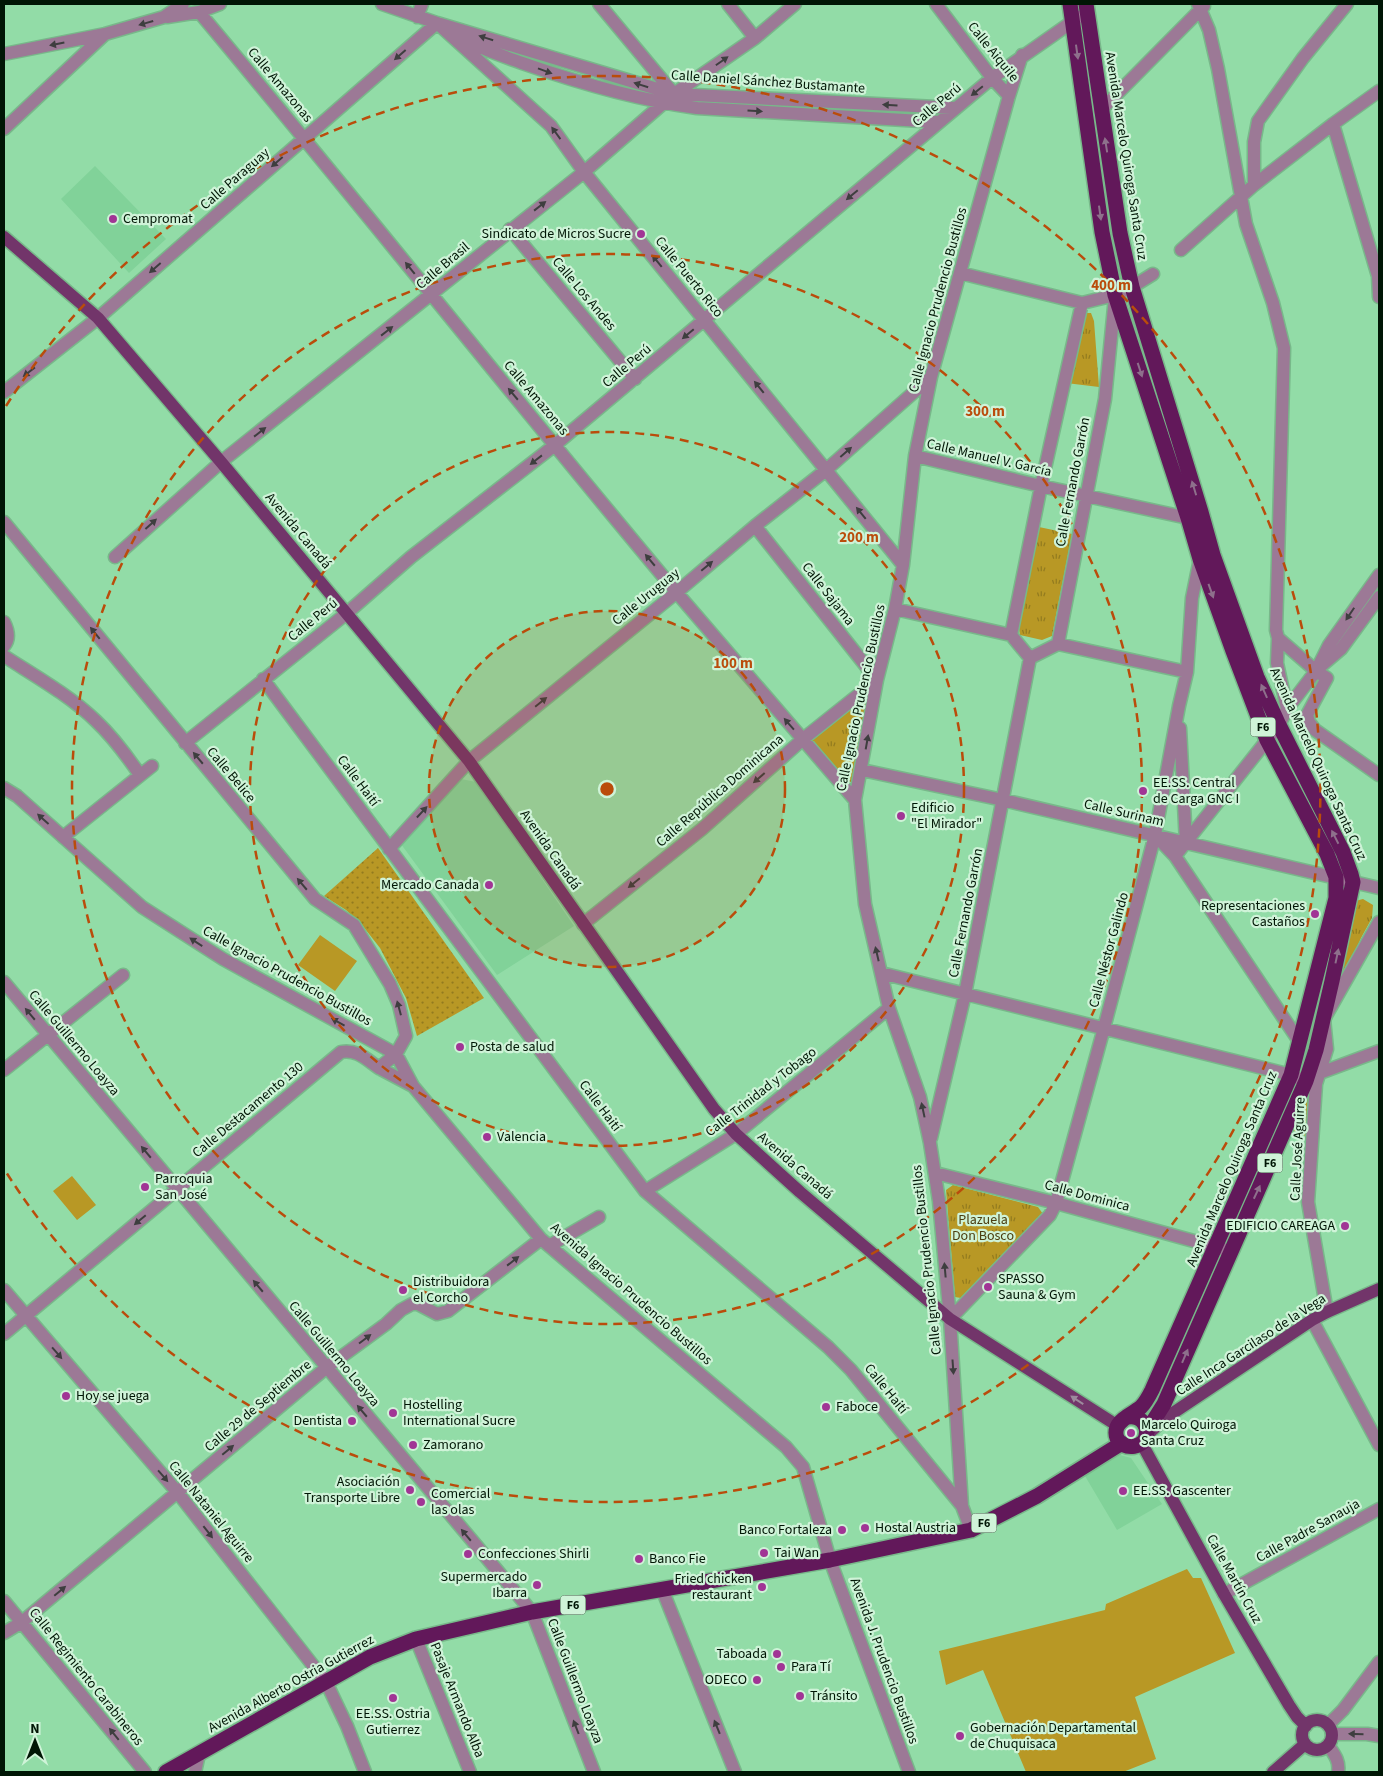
<svg xmlns="http://www.w3.org/2000/svg" width="1383" height="1776" viewBox="0 0 1383 1776" font-family="'Source Sans 3',sans-serif">
<style>
.built{fill:#81d299}
.grass{fill:url(#grass-dots)}
.park{fill:url(#park-tufts)}
.garden{fill:#b89825}
.lines{fill:none;stroke-linecap:round;stroke-linejoin:round}
.minor-casing{stroke:#78b88a;stroke-width:15}
.major-casing{stroke:#78b88a;stroke-width:15}
.highway-casing{stroke:#78b88a;stroke-width:18}
.minor{stroke:#9c7996;stroke-width:12}
.major{stroke:#72356a;stroke-width:12}
.highway{stroke:#62185a;stroke-width:15}
.oneway{fill:#3e3e3f}
.oneway2{fill:#8e708c}
.oneway3{fill:#9c8a9c}
.ring{fill:none;stroke:#ba4c0b;stroke-width:2.5;stroke-dasharray:9 6}
.poi-dot{fill:#a13595;stroke:#cff3d8;stroke-width:2}
.labels{text-anchor:middle;dominant-baseline:central;stroke-width:4.5;stroke-linejoin:round;paint-order:stroke}
.shield{fill:#cff3d8;stroke:#3e5844;stroke-width:1}
.shield-label{font-size:12px;font-weight:bold;fill:#001605}
.street-label{font-size:14px;fill:#001605;stroke:#cff3d8}
.poi-label{font-size:14px;fill:#001605;stroke:#cff3d8;text-anchor:start}
.park-label{font-size:14px;fill:#4b3d10;stroke:#cff3d8}
.centre{fill:#ba4c0b;stroke:#cff3d8;stroke-width:2.5}
.ring-label{font-size:15px;text-anchor:middle;font-weight:bold;fill:#ba4c0b;stroke:#cff3d8;stroke-width:4.5;stroke-linejoin:round;paint-order:stroke}
</style>
<defs>
<pattern id="grass-dots" width="8" height="8" patternUnits="userSpaceOnUse" patternTransform="scale(1.25)"><rect width="8" height="8" fill="#b89825"/><path d="M2 2h.1M6 6h.1" fill="none" stroke="#937b1e" stroke-width="1.8" stroke-linecap="round"/></pattern>
<pattern id="park-tufts" width="24" height="20" patternUnits="userSpaceOnUse" patternTransform="scale(1.25)"><rect width="24" height="20" fill="#b89825"/><path d="M3 7l-1-3M5 7V3M7 7l1-3M15 17l-1-3M17 17v-4M19 17l1-3" fill="none" stroke="#937b1e"/></pattern>
</defs>
<rect width="100%" height="100%" fill="#92dca7"/>
<path class="built" d="M95,166L166,239L129,273L61,199Z
M461,779L476,782L574,926L497,975L401,844Z
M1120,1455L1131,1458L1162,1504L1117,1530L1085,1476Z"/>
<path class="grass" d="M378,848L484,998L417,1036L406,998L380,948L362,925L346,910L324,896Z"/>
<path class="park" d="M1082,313H1091L1094,321L1099,387L1066,383Z
M1039,527L1072,534L1052,636L1042,640L1020,635L1019,629Z
M867,695L872,698L852,782H845L812,744V739Z
M1363,899L1373,905L1372,918L1361,938L1338,990L1355,901Z
M1312,1076L1310,1138L1290,1129Z
M953,1185L1038,1207L1043,1214L961,1298L955,1297L946,1190Z"/>
<path class="garden" d="M320,935L357,961L335,991L298,965Z
M72,1176L96,1205L77,1220L53,1191Z
M1187,1569L1193,1578H1201L1235,1653L1135,1697L1156,1759L1123,1772H1026L983,1670L946,1685L939,1651L1105,1610L1106,1604Z"/>
<g class="lines">
<g class="minor-casing">
<path id="minor" d="M382,4L437,23L674,94L956,108
M599,4L674,94
M728,4L755,38
M936,4L992,78L1009,96
M1198,4L1209,30L1218,69L1246,224L1273,303L1284,348L1276,630L1278,638L1316,671L1327,678L1307,715L1309,722L1315,730L1379,775
M199,12C360,204 516,401 677,593C736,662 796,731 855,800
M167,17L199,12L220,4
M417,17L422,4
M437,23L551,126L584,172L903,565
M459,36C479,48 500,55 522,63C579,83 637,100 697,108L939,122
M4,54L105,34L164,17L183,4
M1100,111L1204,6
M1333,124L1378,276L1379,297
M4,129L104,35
M1254,185V142L1258,121L1303,58L1347,4
M510,229L635,379
M1181,250L1254,185L1333,124L1379,91
M960,273L1082,303L1115,295L1132,287L1153,274
M4,392L98,318L437,23
M915,456L1041,486L1188,518L1195,515
M4,522L315,899L354,925L390,984L399,1005L406,1036L396,1054L379,1068C366,1059 357,1049 341,1052L4,1334
M115,557L221,462L584,172L674,94L755,38L795,4
M895,609L1011,635
M4,622C8,630 10,639 4,646
M1278,638L1277,663L1287,709
M1058,644L1187,672
M4,656C35,676 69,695 96,721C113,737 127,756 140,775
M1030,658L1011,635L1041,486L1082,303
M1321,666L1341,649L1379,597
M263,679L645,1191L828,1347L851,1370L962,1506
M1180,728L1186,843
M185,743L347,613L411,557L555,445L992,78L1079,17
M862,770L1003,800L1379,888
M4,788L17,796L142,907L223,959L396,1054
M1155,835L1175,856L1299,1041
M63,837L152,766
M389,849L469,761L677,592L755,526L826,470L931,377
M1175,856L1279,725L1287,709L1316,671L1329,645L1379,575
M583,924L702,829L803,739L877,680L755,526
M881,973L1291,1075L1298,1078
M4,982L532,1612L594,1772
M396,1054L413,1086L541,1239L786,1447L803,1467L830,1560L909,1772
M379,1068L413,1086
M4,1070L123,975
M1320,1073L1379,1051
M931,1138L965,994L1030,658L1058,644L1105,399L1115,297
M935,1173L1056,1203L1230,1251
M645,1191L736,1134L889,1008
M549,1246L599,1217
M4,1290L178,1493L326,1682L347,1726L365,1772
M1327,1312L1308,1202L1316,1084L1327,1049L1324,1019L1379,922
M950,1319L1050,1215L1056,1203L1104,1028L1155,835L1179,706L1187,672L1192,598L1200,559L1203,558
M1312,1320L1379,1445
M971,1530L962,1506L950,1319L939,1201L930,1143L920,1097L889,1008L865,904L855,800L877,680L895,609L903,565L915,456L931,377L1009,96L1022,55
M662,1589L735,1772
M1224,1594L1379,1509
M4,1601L145,1772
M4,1633L22,1622L326,1368L386,1324L401,1310L412,1304H418L437,1314L448,1311L541,1239
M416,1639L470,1772
M1328,1725L1343,1710L1379,1662
M1332,1734H1367L1379,1736
M1328,1745C1334,1754 1340,1761 1338,1772
M195,1772L199,1754"/>
</g>
<g class="major-casing">
<path id="major" d="M4,237L98,318L221,462L469,761L714,1109L736,1134L800,1192L950,1319L1118,1426
M1149,1433L1167,1417L1312,1320L1327,1312L1379,1289
M1142,1444L1224,1594L1289,1705L1297,1717L1306,1726
M1302 1735a15 15 0 1 1 30 0a15 15 0 1 1-30 0Z
M1273,1772L1305,1744"/>
</g>
<g class="highway-casing">
<path id="highway" d="M1070,4L1102,232L1115,295L1188,518L1200,559L1233,651L1267,740L1327,854L1336,877V898L1291,1075L1152,1390C1149,1396 1146,1402 1141,1407C1134,1413 1121,1418 1117,1427C1111,1444 1132,1453 1144,1441C1151,1428 1142,1415 1128,1417
M1086,4L1120,233L1132,287L1201,512L1213,555L1257,677L1279,725L1343,852L1351,874L1353,882L1332,981L1316,1050L1306,1081L1164,1404L1147,1431
M166,1772L370,1657L416,1639L532,1612L830,1560L971,1530L1037,1496L1122,1443"/>
</g>
<use href="#minor" class="minor"/>
<use href="#major" class="major"/>
<use href="#highway" class="highway"/>
</g>
<defs><path id="oneway-solid" d="M-6-.8H1V-3.2L6.5 0L1 3.2V.8H-6Z" transform="scale(1.25)"/></defs>
<g class="oneway">
<use href="#oneway-solid" transform="translate(146 23) rotate(164)"/>
<use href="#oneway-solid" transform="translate(486 38) rotate(-163)"/>
<use href="#oneway-solid" transform="translate(57 44) rotate(169)"/>
<use href="#oneway-solid" transform="translate(400 55) rotate(139)"/>
<use href="#oneway-solid" transform="translate(722 61) rotate(-35)"/>
<use href="#oneway-solid" transform="translate(545 71) rotate(20)"/>
<use href="#oneway-solid" transform="translate(641 85) rotate(-163)"/>
<use href="#oneway-solid" transform="translate(977 91) rotate(141)"/>
<use href="#oneway-solid" transform="translate(890 105) rotate(-177)"/>
<use href="#oneway-solid" transform="translate(755 111) rotate(3)"/>
<use href="#oneway-solid" transform="translate(556 133) rotate(-126)"/>
<use href="#oneway-solid" transform="translate(277 162) rotate(139)"/>
<use href="#oneway-solid" transform="translate(852 195) rotate(140)"/>
<use href="#oneway-solid" transform="translate(540 206) rotate(-38)"/>
<use href="#oneway-solid" transform="translate(657 261) rotate(-129)"/>
<use href="#oneway-solid" transform="translate(155 268) rotate(139)"/>
<use href="#oneway-solid" transform="translate(410 268) rotate(-129)"/>
<use href="#oneway-solid" transform="translate(387 331) rotate(-38)"/>
<use href="#oneway-solid" transform="translate(688 334) rotate(140)"/>
<use href="#oneway-solid" transform="translate(29 372) rotate(142)"/>
<use href="#oneway-solid" transform="translate(759 387) rotate(-129)"/>
<use href="#oneway-solid" transform="translate(513 394) rotate(-130)"/>
<use href="#oneway-solid" transform="translate(260 432) rotate(-38)"/>
<use href="#oneway-solid" transform="translate(846 452) rotate(-41)"/>
<use href="#oneway-solid" transform="translate(536 460) rotate(142)"/>
<use href="#oneway-solid" transform="translate(861 513) rotate(-129)"/>
<use href="#oneway-solid" transform="translate(151 524) rotate(-42)"/>
<use href="#oneway-solid" transform="translate(650 560) rotate(-130)"/>
<use href="#oneway-solid" transform="translate(707 566) rotate(-40)"/>
<use href="#oneway-solid" transform="translate(1350 614) rotate(124)"/>
<use href="#oneway-solid" transform="translate(95 633) rotate(-129)"/>
<use href="#oneway-solid" transform="translate(541 702) rotate(-39)"/>
<use href="#oneway-solid" transform="translate(789 724) rotate(-131)"/>
<use href="#oneway-solid" transform="translate(867 742) rotate(-80)"/>
<use href="#oneway-solid" transform="translate(198 758) rotate(-130)"/>
<use href="#oneway-solid" transform="translate(759 778) rotate(139)"/>
<use href="#oneway-solid" transform="translate(422 812) rotate(-47)"/>
<use href="#oneway-solid" transform="translate(43 819) rotate(-138)"/>
<use href="#oneway-solid" transform="translate(634 883) rotate(141)"/>
<use href="#oneway-solid" transform="translate(302 884) rotate(-130)"/>
<use href="#oneway-solid" transform="translate(196 942) rotate(-147)"/>
<use href="#oneway-solid" transform="translate(877 954) rotate(-103)"/>
<use href="#oneway-solid" transform="translate(399 1008) rotate(-105)"/>
<use href="#oneway-solid" transform="translate(30 1014) rotate(-130)"/>
<use href="#oneway-solid" transform="translate(338 1022) rotate(-151)"/>
<use href="#oneway-solid" transform="translate(923 1110) rotate(-102)"/>
<use href="#oneway-solid" transform="translate(146 1152) rotate(-130)"/>
<use href="#oneway-solid" transform="translate(140 1220) rotate(140)"/>
<use href="#oneway-solid" transform="translate(513 1261) rotate(-38)"/>
<use href="#oneway-solid" transform="translate(945 1270) rotate(-95)"/>
<use href="#oneway-solid" transform="translate(258 1286) rotate(-130)"/>
<use href="#oneway-solid" transform="translate(365 1339) rotate(-37)"/>
<use href="#oneway-solid" transform="translate(57 1353) rotate(49)"/>
<use href="#oneway-solid" transform="translate(953 1367) rotate(86)"/>
<use href="#oneway-solid" transform="translate(362 1411) rotate(-130)"/>
<use href="#oneway-solid" transform="translate(228 1450) rotate(-40)"/>
<use href="#oneway-solid" transform="translate(163 1476) rotate(49)"/>
<use href="#oneway-solid" transform="translate(208 1532) rotate(52)"/>
<use href="#oneway-solid" transform="translate(466 1535) rotate(-130)"/>
<use href="#oneway-solid" transform="translate(60 1591) rotate(-40)"/>
<use href="#oneway-solid" transform="translate(576 1727) rotate(-111)"/>
<use href="#oneway-solid" transform="translate(717 1727) rotate(-112)"/>
<use href="#oneway-solid" transform="translate(114 1734) rotate(-129)"/>
<use href="#oneway-solid" transform="translate(1356 1734) rotate(-179)"/>
</g>
<g class="oneway2">
<use href="#oneway-solid" transform="translate(1077 52) rotate(82)"/>
<use href="#oneway-solid" transform="translate(1106 145) rotate(-99)"/>
<use href="#oneway-solid" transform="translate(1100 213) rotate(82)"/>
<use href="#oneway-solid" transform="translate(1140 370) rotate(72)"/>
<use href="#oneway-solid" transform="translate(1194 488) rotate(-107)"/>
<use href="#oneway-solid" transform="translate(1211 591) rotate(70)"/>
<use href="#oneway-solid" transform="translate(1264 691) rotate(-114)"/>
<use href="#oneway-solid" transform="translate(1335 837) rotate(-117)"/>
<use href="#oneway-solid" transform="translate(1337 956) rotate(-78)"/>
<use href="#oneway-solid" transform="translate(1257 1192) rotate(-65)"/>
<use href="#oneway-solid" transform="translate(1185 1356) rotate(-67)"/>
</g>
<use class="oneway3" href="#oneway-solid" transform="translate(1077 1400) rotate(-147)"/>
<circle cx="607" cy="789" r="178" fill="#ba4c0b" fill-opacity=".12"/>
<g class="ring">
<circle cx="607" cy="789" r="178"/>
<circle cx="607" cy="789" r="357"/>
<circle cx="607" cy="789" r="535"/>
<path d="M6 406A713 713 0 1 1 6 1172"/>
</g>
<g class="poi-dot">
<circle cx="113" cy="219" r="5"/>
<circle cx="641" cy="234" r="5"/>
<circle cx="1143" cy="791" r="5"/>
<circle cx="901" cy="816" r="5"/>
<circle cx="489" cy="885" r="5"/>
<circle cx="1315" cy="914" r="5"/>
<circle cx="460" cy="1047" r="5"/>
<circle cx="487" cy="1137" r="5"/>
<circle cx="145" cy="1187" r="5"/>
<circle cx="1345" cy="1226" r="5"/>
<circle cx="988" cy="1287" r="5"/>
<circle cx="403" cy="1290" r="5"/>
<circle cx="66" cy="1396" r="5"/>
<circle cx="826" cy="1407" r="5"/>
<circle cx="393" cy="1413" r="5"/>
<circle cx="352" cy="1421" r="5"/>
<circle cx="1131" cy="1433" r="5"/>
<circle cx="413" cy="1445" r="5"/>
<circle cx="410" cy="1490" r="5"/>
<circle cx="1123" cy="1491" r="5"/>
<circle cx="421" cy="1502" r="5"/>
<circle cx="865" cy="1528" r="5"/>
<circle cx="842" cy="1530" r="5"/>
<circle cx="764" cy="1553" r="5"/>
<circle cx="468" cy="1554" r="5"/>
<circle cx="639" cy="1559" r="5"/>
<circle cx="537" cy="1585" r="5"/>
<circle cx="762" cy="1587" r="5"/>
<circle cx="777" cy="1654" r="5"/>
<circle cx="781" cy="1667" r="5"/>
<circle cx="757" cy="1680" r="5"/>
<circle cx="800" cy="1696" r="5"/>
<circle cx="393" cy="1698" r="5"/>
<circle cx="960" cy="1736" r="5"/>
</g>
<g class="labels">
<g class="shield">
<rect x="1250.5" y="717.5" width="25" height="19" rx="4"/>
<rect x="1257.5" y="1153.5" width="25" height="19" rx="4"/>
<rect x="971.5" y="1513.5" width="25" height="19" rx="4"/>
<rect x="560.5" y="1595.5" width="25" height="19" rx="4"/>
</g>
<g class="shield-label">
<text x="1263" y="727">F6</text>
<text x="1270" y="1163">F6</text>
<text x="984" y="1523">F6</text>
<text x="573" y="1605">F6</text>
</g>
<g class="street-label">
<text transform="translate(993 52) rotate(51)">Calle Aiquile</text>
<text transform="translate(768 82) rotate(4)">Calle Daniel Sánchez Bustamante</text>
<text transform="translate(280 85) rotate(50)">Calle Amazonas</text>
<text transform="translate(937 105) rotate(-40)">Calle Perú</text>
<text transform="translate(1126 156) rotate(81)">Avenida Marcelo Quiroga Santa Cruz</text>
<text transform="translate(235 179) rotate(-41)">Calle Paraguay</text>
<text transform="translate(443 266) rotate(-40)">Calle Brasil</text>
<text transform="translate(689 277) rotate(51)">Calle Puerto Rico</text>
<text transform="translate(584 294) rotate(50)">Calle Los Andes</text>
<text transform="translate(938 300) rotate(-75)">Calle Ignacio Prudencio Bustillos</text>
<text transform="translate(627 366) rotate(-40)">Calle Perú</text>
<text transform="translate(536 398) rotate(50)">Calle Amazonas</text>
<text transform="translate(989 458) rotate(13)">Calle Manuel V. García</text>
<text transform="translate(1073 482) rotate(-79)">Calle Fernando Garrón</text>
<text transform="translate(298 531) rotate(50)">Avenida Canadá</text>
<text transform="translate(828 594) rotate(52)">Calle Sajama</text>
<text transform="translate(646 597) rotate(-39)">Calle Uruguay</text>
<text transform="translate(313 620) rotate(-39)">Calle Perú</text>
<text transform="translate(861 698) rotate(-78)">Calle Ignacio Prudencio Bustillos</text>
<text transform="translate(1318 764) rotate(65)">Avenida Marcelo Quiroga Santa Cruz</text>
<text transform="translate(231 775) rotate(50)">Calle Belice</text>
<text transform="translate(358 781) rotate(53)">Calle Haití</text>
<text transform="translate(720 791) rotate(-41)">Calle República Dominicana</text>
<text transform="translate(1124 813) rotate(13)">Calle Surinam</text>
<text transform="translate(550 850) rotate(55)">Avenida Canadá</text>
<text transform="translate(966 913) rotate(-79)">Calle Fernando Garrón</text>
<text transform="translate(1109 950) rotate(-75)">Calle Néstor Galindo</text>
<text transform="translate(287 976) rotate(29)">Calle Ignacio Prudencio Bustillos</text>
<text transform="translate(74 1043) rotate(50)">Calle Guillermo Loayza</text>
<text transform="translate(761 1092) rotate(-38)">Calle Trinidad y Tobago</text>
<text transform="translate(600 1106) rotate(53)">Calle Haití</text>
<text transform="translate(248 1110) rotate(-40)">Calle Destacamento 130</text>
<text transform="translate(1298 1149) rotate(-87)">Calle José Aguirre</text>
<text transform="translate(795 1166) rotate(41)">Avenida Canadá</text>
<text transform="translate(1232 1169) rotate(-67)">Avenida Marcelo Quiroga Santa Cruz</text>
<text transform="translate(1087 1196) rotate(15)">Calle Dominica</text>
<text transform="translate(927 1260) rotate(-96)">Calle Ignacio Prudencio Bustillos</text>
<text transform="translate(631 1294) rotate(41)">Avenida Ignacio Prudencio Bustillos</text>
<text transform="translate(1251 1345) rotate(-33)">Calle Inca Garcilaso de la Vega</text>
<text transform="translate(334 1354) rotate(50)">Calle Guillermo Loayza</text>
<text transform="translate(886 1389) rotate(51)">Calle Haití</text>
<text transform="translate(258 1406) rotate(-40)">Calle 29 de Septiembre</text>
<text transform="translate(211 1512) rotate(51)">Calle Nataniel Aguirre</text>
<text transform="translate(1308 1531) rotate(-29)">Calle Padre Sanauja</text>
<text transform="translate(1234 1579) rotate(61)">Calle Martín Cruz</text>
<text transform="translate(884 1661) rotate(70)">Avenida J. Prudencio Bustillos</text>
<text transform="translate(86 1677) rotate(51)">Calle Regimiento Carabineros</text>
<text transform="translate(575 1681) rotate(69)">Calle Guillermo Loayza</text>
<text transform="translate(291 1684) rotate(-29)">Avenida Alberto Ostria Gutierrez</text>
<text transform="translate(457 1700) rotate(68)">Pasaje Armando Alba</text>
</g>
<g class="poi-label">
<text x="123" y="219">Cempromat</text>
<text x="631" y="234" text-anchor="end">Sindicato de Micros Sucre</text>
<text x="1153" y="783">EE.SS. Central<tspan x="1153" dy="16">de Carga GNC I</tspan></text>
<text x="911" y="808">Edificio<tspan x="911" dy="16">"El Mirador"</tspan></text>
<text x="479" y="885" text-anchor="end">Mercado Canada</text>
<text x="1305" y="906" text-anchor="end">Representaciones<tspan x="1305" dy="16">Castaños</tspan></text>
<text x="470" y="1047">Posta de salud</text>
<text x="497" y="1137">Valencia</text>
<text x="155" y="1179">Parroquia<tspan x="155" dy="16">San José</tspan></text>
<text x="1335" y="1226" text-anchor="end">EDIFICIO CAREAGA</text>
<text x="998" y="1279">SPASSO<tspan x="998" dy="16">Sauna &amp; Gym</tspan></text>
<text x="413" y="1282">Distribuidora<tspan x="413" dy="16">el Corcho</tspan></text>
<text x="76" y="1396">Hoy se juega</text>
<text x="403" y="1405">Hostelling<tspan x="403" dy="16">International Sucre</tspan></text>
<text x="836" y="1407">Faboce</text>
<text x="342" y="1421" text-anchor="end">Dentista</text>
<text x="1141" y="1425">Marcelo Quiroga<tspan x="1141" dy="16">Santa Cruz</tspan></text>
<text x="423" y="1445">Zamorano</text>
<text x="400" y="1482" text-anchor="end">Asociación<tspan x="400" dy="16">Transporte Libre</tspan></text>
<text x="1133" y="1491">EE.SS. Gascenter</text>
<text x="431" y="1494">Comercial<tspan x="431" dy="16">las olas</tspan></text>
<text x="875" y="1528">Hostal Austria</text>
<text x="832" y="1530" text-anchor="end">Banco Fortaleza</text>
<text x="774" y="1553">Tai Wan</text>
<text x="478" y="1554">Confecciones Shirli</text>
<text x="649" y="1559">Banco Fie</text>
<text x="527" y="1577" text-anchor="end">Supermercado<tspan x="527" dy="16">Ibarra</tspan></text>
<text x="752" y="1579" text-anchor="end">Fried chicken<tspan x="752" dy="16">restaurant</tspan></text>
<text x="767" y="1654" text-anchor="end">Taboada</text>
<text x="791" y="1667">Para Tí</text>
<text x="747" y="1680" text-anchor="end">ODECO</text>
<text x="810" y="1696">Tránsito</text>
<text x="393" y="1714" text-anchor="middle">EE.SS. Ostria<tspan x="393" dy="16">Gutierrez</tspan></text>
<text x="970" y="1728">Gobernación Departamental<tspan x="970" dy="16">de Chuquisaca</tspan></text>
</g>
<g class="park-label">
<text x="983" y="1220">Plazuela<tspan x="983" dy="16">Don Bosco</tspan></text>
</g>
</g>
<circle cx="607" cy="789" r="8" class="centre"/>
<g class="ring-label">
<text x="1111" y="290">400 m</text>
<text x="985" y="416">300 m</text>
<text x="859" y="542">200 m</text>
<text x="733" y="668">100 m</text>
</g>
<rect width="1383" height="1776" fill="none" stroke="#001605" stroke-width="10"/>
<g transform="translate(35 1741)" stroke="#cff3d8" stroke-width="4" paint-order="stroke">
<path d="M0-4L9 19L0 12L-9 19Z" fill="#001605"/>
<text y="-8" font-size="14" font-weight="bold" text-anchor="middle" fill="#001605">N</text>
</g>
</svg>
